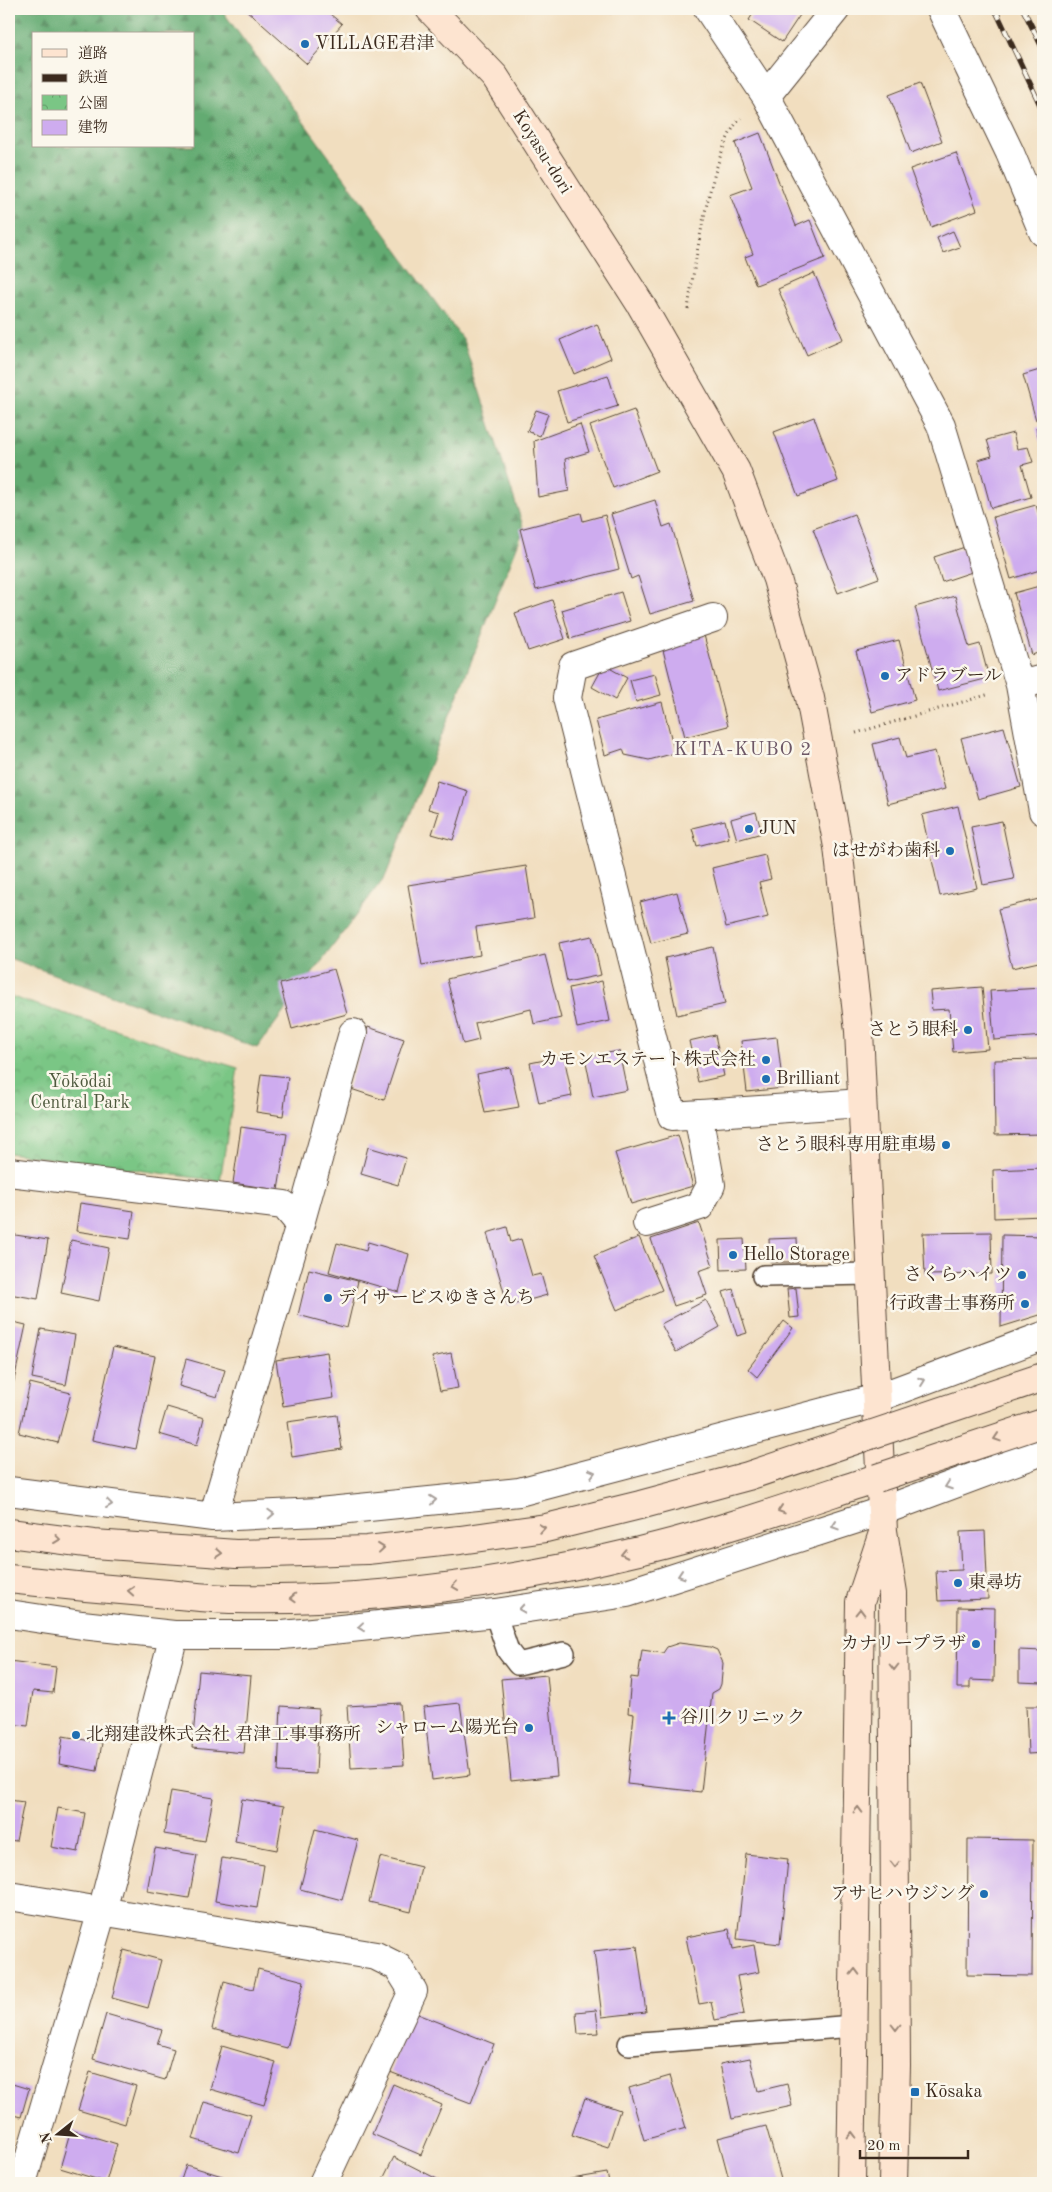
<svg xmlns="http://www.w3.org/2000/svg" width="1052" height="2192" viewBox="0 0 1052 2192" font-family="'Old Standard TT','Noto Serif JP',serif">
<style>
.forest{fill:url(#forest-firs);stroke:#4f6a48;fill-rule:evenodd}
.park{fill:url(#park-crowns);stroke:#5a7852}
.building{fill:#ceacef}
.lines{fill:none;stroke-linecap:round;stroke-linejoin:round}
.lane-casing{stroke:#564536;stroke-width:24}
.street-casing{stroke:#564536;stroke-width:30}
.secondary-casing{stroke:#564536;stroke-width:30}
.path{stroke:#564536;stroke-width:3;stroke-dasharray:1 4;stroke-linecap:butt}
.lane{stroke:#fff;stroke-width:21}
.street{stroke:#fff;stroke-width:28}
.secondary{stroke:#fde4d0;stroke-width:28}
.rail-casing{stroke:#3b2a1e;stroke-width:5.5}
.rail{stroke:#fbf7ec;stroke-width:4;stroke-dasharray:11;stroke-linecap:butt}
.secondary-bridge-casing{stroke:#564536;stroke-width:30;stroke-linecap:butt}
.secondary-bridge{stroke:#fde4d0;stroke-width:28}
.oneway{stroke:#a79f9a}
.oneway2{stroke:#9c8777}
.poi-dot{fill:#1f6fb2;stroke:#fbf7ec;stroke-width:2}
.labels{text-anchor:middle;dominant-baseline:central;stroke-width:5;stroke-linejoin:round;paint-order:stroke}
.poi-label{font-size:18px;fill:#3b2a1e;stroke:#fbf7ec;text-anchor:start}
.street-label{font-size:18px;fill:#3b2a1e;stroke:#fbf7ec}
.park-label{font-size:18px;fill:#4e593d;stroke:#fbf7ec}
.neighbourhood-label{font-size:19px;letter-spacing:1px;fill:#6e5867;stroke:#fbf7ec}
</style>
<defs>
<pattern id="forest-firs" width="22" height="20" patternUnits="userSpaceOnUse" patternTransform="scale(1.25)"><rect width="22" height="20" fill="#63ab72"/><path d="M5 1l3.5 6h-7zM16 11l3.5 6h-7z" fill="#538b5d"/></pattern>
<pattern id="park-crowns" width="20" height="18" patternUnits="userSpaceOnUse" patternTransform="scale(1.25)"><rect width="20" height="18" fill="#7ac685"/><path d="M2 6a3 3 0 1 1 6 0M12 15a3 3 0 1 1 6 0" fill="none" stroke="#65a16c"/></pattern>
</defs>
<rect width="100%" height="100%" fill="#fbf7ec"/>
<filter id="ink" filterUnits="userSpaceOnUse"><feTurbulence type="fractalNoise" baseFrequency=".02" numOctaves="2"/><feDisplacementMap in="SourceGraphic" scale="10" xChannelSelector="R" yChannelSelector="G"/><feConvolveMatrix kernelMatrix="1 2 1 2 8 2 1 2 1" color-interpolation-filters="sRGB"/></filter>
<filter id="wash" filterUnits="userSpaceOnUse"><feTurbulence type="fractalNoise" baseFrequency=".0096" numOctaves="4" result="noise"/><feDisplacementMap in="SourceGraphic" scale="20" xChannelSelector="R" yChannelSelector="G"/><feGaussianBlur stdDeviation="1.12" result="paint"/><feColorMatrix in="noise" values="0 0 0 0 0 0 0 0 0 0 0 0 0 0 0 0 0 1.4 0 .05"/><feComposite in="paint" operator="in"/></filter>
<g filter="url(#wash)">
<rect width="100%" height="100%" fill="#f1debf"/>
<path class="forest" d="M9,9H221L463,340L524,529L386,875L257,1048L9,958ZM34,34H194V146H34Z"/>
<path class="park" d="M9,996L238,1068L220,1181L9,1153Z"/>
<g id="blocks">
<path class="building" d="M245,9H324L342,24L307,64Z
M606,9H617L610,14Z
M756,9H804L782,42L749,20Z
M920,83L942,141L911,153L889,95Z
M760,133L796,226L810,220L825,258L756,285L745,257L753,254L730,195L752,187L735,143Z
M956,153L977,210L931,227L910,169Z
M953,231L960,247L943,253L937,238Z
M814,273L843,339L807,355L778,289Z
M597,324L611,358L574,374L560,340Z
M1043,369V418L1036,420L1023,375Z
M608,375L618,406L567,422L557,391Z
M536,410L548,414L540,436L527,431Z
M634,410L657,471L613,488L590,426Z
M814,417L838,481L798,496L774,432Z
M580,424L589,452L565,459L569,491L538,497L534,441Z
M1043,426V453L1036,428Z
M1013,433L1017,449L1028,447L1033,462L1022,465L1031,497L991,508L978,460L992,456L987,440Z
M655,500L663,527L671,524L694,601L650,614L638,576L631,579L611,514Z
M1036,505L1043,528V569L1011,579L993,517Z
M581,513L583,521L605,515L619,569L536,590L520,529Z
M854,514L879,578L838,593L813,529Z
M965,547L972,572L942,582L934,557Z
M1043,585V651L1032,655L1014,593Z
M621,592L630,621L570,639L562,610Z
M955,596L969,647L980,644L989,678L938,691L915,607Z
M552,600L565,639L528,651L515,613Z
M704,635L728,726L685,737L662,646Z
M899,640L915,700L872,712L856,651Z
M604,665L627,678L615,700L592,687Z
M655,674L661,695L636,702L630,680Z
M662,702L675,753L649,760L625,755L623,749L605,755L596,720Z
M1004,727L1021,787L978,799L961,738Z
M900,737L906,758L935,751L945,789L888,804L873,744Z
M437,781L468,791L453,840L432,834L439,812L428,809Z
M958,806L977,888L940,896L922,815Z
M756,812L762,833L737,840L731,819Z
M725,820L729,838L697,846L692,828Z
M1002,821L1014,879L983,885L971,827Z
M765,855L771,879L759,882L768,917L726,927L712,868Z
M526,866L534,918L476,927L480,955L422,965L408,885Z
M677,892L688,934L651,943L640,902Z
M1039,899L1043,916V961L1012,968L998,909Z
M592,936L601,975L567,982L559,943Z
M713,947L725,1004L677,1015L665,958Z
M545,955L561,1018L534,1024L531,1009L475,1023L479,1040L463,1044L447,979Z
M334,969L347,1014L292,1029L280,984Z
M602,981L610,1021L577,1028L569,988Z
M982,987L988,1049L953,1052L949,1009L932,1010L930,991Z
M1042,988L1043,1036L994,1040L990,991Z
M368,1027L404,1039L384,1100L348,1088Z
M715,1035L724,1076L698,1082L689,1041Z
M777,1037L783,1088L747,1092L741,1041Z
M619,1051L627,1090L593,1097L585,1057Z
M564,1056L572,1096L539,1103L530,1063Z
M1042,1059L1043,1134L995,1135L994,1060Z
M510,1067L519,1107L485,1113L477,1074Z
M261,1074L288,1077L283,1116L256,1112Z
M241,1127L287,1134L278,1190L233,1183Z
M678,1135L693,1186L631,1204L615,1153Z
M368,1147L406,1158L398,1185L361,1174Z
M1043,1168V1216L994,1218L993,1170Z
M80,1203L134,1211L130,1239L76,1231Z
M699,1223L713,1266L699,1271L707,1295L674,1306L651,1239Z
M507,1227L511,1242L521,1239L532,1276L541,1274L547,1295L508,1306L487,1233Z
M991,1232L992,1274L925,1275L923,1233Z
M9,1234L48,1240L38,1299L9,1294Z
M1002,1235L1043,1236V1314L1001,1327Z
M639,1237L662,1290L617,1310L594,1256Z
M797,1238L798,1262H770L769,1239Z
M744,1239L746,1269L721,1270L720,1240Z
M71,1240L109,1248L99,1301L61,1293Z
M368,1242L409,1254L399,1292L329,1272L337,1243L366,1251Z
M309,1269L358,1281L347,1328L298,1315Z
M796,1288L799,1317L790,1318L787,1289Z
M733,1289L747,1333L737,1336L723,1292Z
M706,1300L720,1327L676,1352L661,1324Z
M9,1321L26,1325L10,1399H9Z
M784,1321L793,1328L757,1377L748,1369Z
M41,1329L75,1335L66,1385L32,1378Z
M113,1347L155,1356L136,1449L92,1440Z
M327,1352L334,1398L283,1406L276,1360Z
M451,1353L458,1388L440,1391L432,1357Z
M186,1359L225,1370L217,1397L179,1386Z
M30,1383L71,1393L58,1443L19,1433Z
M167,1407L204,1418L197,1445L159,1434Z
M337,1415L342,1449L292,1457L287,1422Z
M985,1531L988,1599L938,1601L936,1571L962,1570L960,1532Z
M958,1607L995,1608L994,1681L970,1680V1688H957Z
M679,1643L710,1647L717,1650L723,1663L721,1684L719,1689L712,1693L701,1792L627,1784L634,1714L628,1713L631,1677L638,1678L642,1650L663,1653L667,1647Z
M1019,1650L1043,1651V1683L1019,1682Z
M9,1661L56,1667L53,1693L33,1691L28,1726L9,1724Z
M199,1671L251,1676L244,1753L192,1748Z
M547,1675L557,1776L511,1781L501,1679Z
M400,1703L404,1765L351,1768L347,1706Z
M460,1703L470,1775L432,1780L424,1707Z
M281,1706L319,1709L316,1774L278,1772Z
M1026,1706H1043V1753L1028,1754Z
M63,1736L102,1743L97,1771L59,1764Z
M171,1791L213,1798L205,1841L164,1834Z
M242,1799L284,1806L277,1850L235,1842Z
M9,1800L24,1802L16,1841L9,1840Z
M58,1808L85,1813L78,1852L51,1847Z
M315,1829L358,1840L342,1900L300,1889Z
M968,1839L1033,1840L1032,1976L967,1975Z
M155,1848L197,1855L189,1898L147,1891Z
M746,1854L788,1859L780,1944L737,1939Z
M380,1857L421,1867L411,1912L369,1902Z
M222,1858L264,1865L257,1908L215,1901Z
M729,1929L733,1949L754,1945L759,1972L737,1976L744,2014L715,2020L711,2002L699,2004L686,1937Z
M637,1946L646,2012L602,2017L594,1951Z
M124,1950L161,1960L148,2008L112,1998Z
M258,1969L304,1981L287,2048L212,2029L224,1981L253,1989Z
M596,2010L599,2033L578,2034L576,2012Z
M413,2012L494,2044L471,2103L390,2072Z
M106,2014L162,2030L157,2044L174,2049L165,2080L93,2059Z
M222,2046L276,2062L264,2105L210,2089Z
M750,2058L758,2091L787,2084L792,2106L732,2119L720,2064Z
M90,2072L136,2086L125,2124L78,2110Z
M670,2076L686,2128L644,2140L629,2088Z
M9,2083L29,2089L21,2117L9,2114Z
M393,2084L442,2105L421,2155L372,2134Z
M585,2098L620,2110L608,2147L572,2135Z
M204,2102L251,2115L239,2153L193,2139Z
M766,2126L782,2183H730L718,2138Z
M71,2130L117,2144L106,2182L60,2168Z
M394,2157L441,2181L439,2183H381Z
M186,2165L232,2179L230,2183H180Z
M607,2173L609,2183H554V2182Z"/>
</g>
</g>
<g filter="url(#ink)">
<use href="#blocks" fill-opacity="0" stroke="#564536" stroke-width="1"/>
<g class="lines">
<g class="lane-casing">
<path id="lane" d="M763,1276L871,1274
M495,1613L508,1651L518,1664L564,1653
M629,2044L853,2026"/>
</g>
<g class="street-casing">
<path id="street" d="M708,9L766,96L941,425L1020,685L1043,811
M941,9L1010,153L1043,232
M766,96L836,9
M713,618L573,666L567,698L672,1116L862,1103
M1020,685L1043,679
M9,1172L284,1205L300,1224L213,1517
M647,1223L700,1206L711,1185L698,1114
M300,1224L353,1033
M9,1491L213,1517L319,1512L519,1492L877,1398L1043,1336
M9,1614L82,1625L174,1635H283L495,1613L627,1593L882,1511L1043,1451
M9,1896L376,1956L398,1967L413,1991L323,2183
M22,2183L102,1911L174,1635"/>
</g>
<g class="secondary-casing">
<path id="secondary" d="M430,9L495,77L641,305L736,471L777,579L810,698L838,847L859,1031L882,1511L883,1531L893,1593L896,2065L893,2183
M9,1579C62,1585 115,1590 168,1594C190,1596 212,1599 234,1599C370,1602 507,1583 639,1551C720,1532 798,1504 877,1478
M851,2183L860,1602L882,1536"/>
</g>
<path class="path" d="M688,309C694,268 712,145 741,118
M856,733L990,694"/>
<use href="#lane" class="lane"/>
<use href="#street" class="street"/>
<use href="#secondary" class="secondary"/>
<g class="rail-casing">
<path id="rail" d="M995,9L1043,111
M1023,9L1043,49"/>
</g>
<use href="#rail" class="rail"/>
<g class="secondary-bridge-casing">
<path id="secondary-bridge" d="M877,1478L1043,1423
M9,1533L94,1544L236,1554L367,1550L460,1540L546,1528L640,1505L748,1476L1043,1377"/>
</g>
<use href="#secondary-bridge" class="secondary-bridge"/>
</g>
<defs><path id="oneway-chevron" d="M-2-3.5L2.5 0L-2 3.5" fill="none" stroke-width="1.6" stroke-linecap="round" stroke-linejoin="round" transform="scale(1.25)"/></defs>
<g class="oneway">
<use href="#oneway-chevron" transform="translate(922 1381) rotate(-20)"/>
<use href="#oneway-chevron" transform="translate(592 1473) rotate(-15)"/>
<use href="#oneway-chevron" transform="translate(948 1486) rotate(160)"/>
<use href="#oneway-chevron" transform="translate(433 1500) rotate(-6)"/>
<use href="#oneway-chevron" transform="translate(109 1504) rotate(7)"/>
<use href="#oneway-chevron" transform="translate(271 1514) rotate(-3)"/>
<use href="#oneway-chevron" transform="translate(835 1526) rotate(162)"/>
<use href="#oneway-chevron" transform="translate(681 1575) rotate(162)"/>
<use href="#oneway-chevron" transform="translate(522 1609) rotate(171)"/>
<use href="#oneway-chevron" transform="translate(361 1627) rotate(174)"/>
</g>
<g class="oneway2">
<use href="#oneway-chevron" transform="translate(997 1438) rotate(162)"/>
<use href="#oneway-chevron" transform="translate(781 1510) rotate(162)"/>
<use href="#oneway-chevron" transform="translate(542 1528) rotate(-10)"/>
<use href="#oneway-chevron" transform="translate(57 1539) rotate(7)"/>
<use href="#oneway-chevron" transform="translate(381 1548) rotate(-6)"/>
<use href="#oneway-chevron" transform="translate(219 1553) rotate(4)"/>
<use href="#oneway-chevron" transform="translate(624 1554) rotate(168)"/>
<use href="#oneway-chevron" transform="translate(455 1586) rotate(172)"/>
<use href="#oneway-chevron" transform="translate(131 1591) rotate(-176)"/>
<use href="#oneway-chevron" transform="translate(293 1598) rotate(178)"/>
<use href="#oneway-chevron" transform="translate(860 1612) rotate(-89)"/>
<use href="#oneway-chevron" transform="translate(894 1667) rotate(90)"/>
<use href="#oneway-chevron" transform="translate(858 1810) rotate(-89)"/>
<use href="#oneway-chevron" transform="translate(895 1864) rotate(90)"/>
<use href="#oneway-chevron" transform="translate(855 1972) rotate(-89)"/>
<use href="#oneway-chevron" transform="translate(896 2027) rotate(90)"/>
<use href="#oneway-chevron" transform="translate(852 2135) rotate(-89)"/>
</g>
</g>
<g class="poi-dot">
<circle cx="305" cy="44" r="5"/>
<circle cx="885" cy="676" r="5"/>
<circle cx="749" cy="829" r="5"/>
<circle cx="950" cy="851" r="5"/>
<circle cx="968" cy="1030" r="5"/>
<circle cx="766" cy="1060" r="5"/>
<circle cx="766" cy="1079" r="5"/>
<circle cx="946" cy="1145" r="5"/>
<circle cx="733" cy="1255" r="5"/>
<circle cx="1022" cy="1275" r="5"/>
<circle cx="328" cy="1298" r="5"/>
<circle cx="1025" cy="1304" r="5"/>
<circle cx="958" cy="1583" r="5"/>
<circle cx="976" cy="1644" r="5"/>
<path d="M666.5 1710.5h5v5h5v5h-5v5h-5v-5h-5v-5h5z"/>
<circle cx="529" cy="1728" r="5"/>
<circle cx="76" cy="1735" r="5"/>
<circle cx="984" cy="1894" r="5"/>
<rect x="910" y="2087" width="10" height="10" rx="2.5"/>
</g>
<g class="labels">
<g class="poi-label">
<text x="315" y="44">VILLAGE君津</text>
<text x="895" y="676">アドラブール</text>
<text x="759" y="829">JUN</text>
<text x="940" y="851" text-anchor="end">はせがわ歯科</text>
<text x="958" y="1030" text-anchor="end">さとう眼科</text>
<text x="756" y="1060" text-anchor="end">カモンエステート株式会社</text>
<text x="776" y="1079">Brilliant</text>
<text x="936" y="1145" text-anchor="end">さとう眼科専用駐車場</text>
<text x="743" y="1255">Hello Storage</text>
<text x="1012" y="1275" text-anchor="end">さくらハイツ</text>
<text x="338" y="1298">デイサービスゆきさんち</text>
<text x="1015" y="1304" text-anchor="end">行政書士事務所</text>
<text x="968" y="1583">東尋坊</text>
<text x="966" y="1644" text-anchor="end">カナリープラザ</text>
<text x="680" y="1718">谷川クリニック</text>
<text x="519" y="1728" text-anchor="end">シャローム陽光台</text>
<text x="86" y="1735">北翔建設株式会社 君津工事事務所</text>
<text x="974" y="1894" text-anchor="end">アサヒハウジング</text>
<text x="925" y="2092">Kōsaka</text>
</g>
<g class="street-label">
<text transform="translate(542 152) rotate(58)">Koyasu-dori</text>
</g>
<g class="park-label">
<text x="80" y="1082">Yōkōdai<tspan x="80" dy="21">Central Park</tspan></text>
</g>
<g class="neighbourhood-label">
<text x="743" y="750">KITA-KUBO 2</text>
</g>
</g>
<rect width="1052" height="2192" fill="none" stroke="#fbf7ec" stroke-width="30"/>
<rect x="32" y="32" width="162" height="115" fill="#fbf7ec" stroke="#aea59a"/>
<rect x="42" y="49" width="25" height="8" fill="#fde4d0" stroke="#aea59a"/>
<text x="78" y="58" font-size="15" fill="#3b2a1e">道路</text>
<rect x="42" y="74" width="25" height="8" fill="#3b2a1e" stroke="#aea59a"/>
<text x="78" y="82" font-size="15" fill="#3b2a1e">鉄道</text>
<rect x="42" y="95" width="25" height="15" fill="url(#park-crowns)" stroke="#aea59a"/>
<text x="78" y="108" font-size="15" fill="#3b2a1e">公園</text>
<rect x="42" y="120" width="25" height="15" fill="#ceacef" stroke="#aea59a"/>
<text x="78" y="132" font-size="15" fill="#3b2a1e">建物</text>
<g transform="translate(58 2134) rotate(253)" stroke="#fbf7ec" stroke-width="4" paint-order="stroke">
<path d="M0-4L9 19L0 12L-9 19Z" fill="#3b2a1e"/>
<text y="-8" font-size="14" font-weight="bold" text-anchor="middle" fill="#3b2a1e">N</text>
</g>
<path d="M860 2150v8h108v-8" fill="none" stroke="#3b2a1e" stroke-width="2.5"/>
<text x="867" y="2150" font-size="15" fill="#3b2a1e" stroke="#fbf7ec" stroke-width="4" paint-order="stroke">20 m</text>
</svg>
